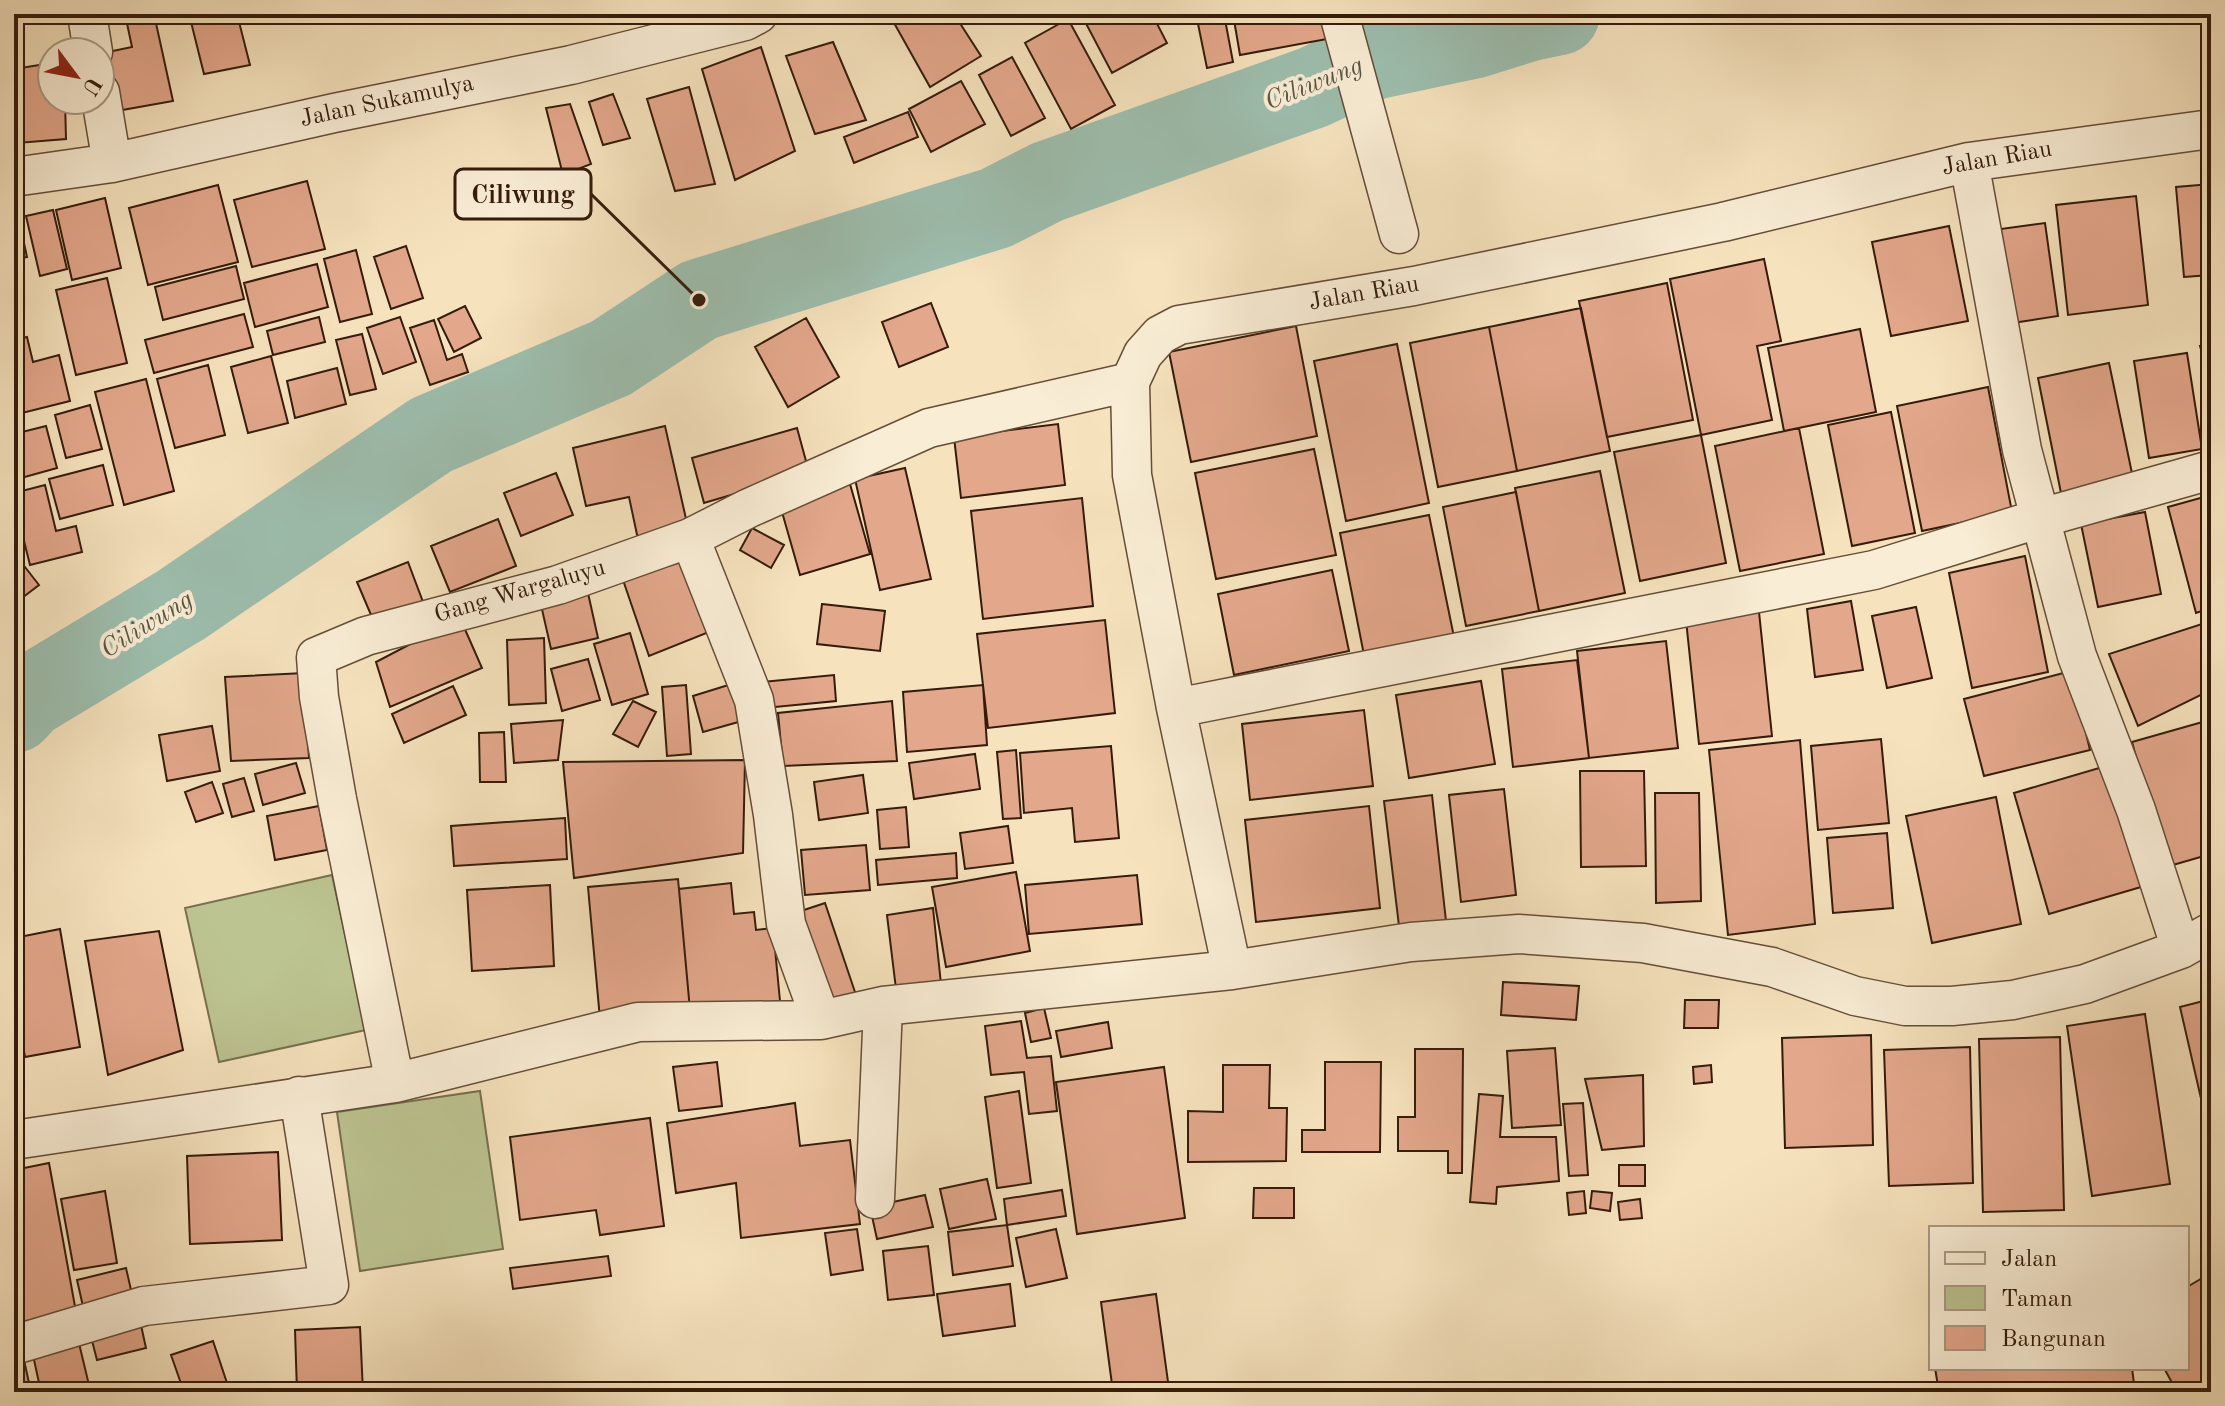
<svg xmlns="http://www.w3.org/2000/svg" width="2225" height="1406" viewBox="0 0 2225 1406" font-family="'Old Standard TT',serif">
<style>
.green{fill:#bcc491;stroke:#78704e;stroke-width:2}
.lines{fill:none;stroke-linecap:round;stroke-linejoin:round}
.river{stroke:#9dbeae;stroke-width:82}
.building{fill:#e3a78b;stroke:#351b0b;stroke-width:2}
.street-casing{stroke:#654d38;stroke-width:41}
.street{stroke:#f9edd5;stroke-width:38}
.labels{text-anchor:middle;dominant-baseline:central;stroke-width:8;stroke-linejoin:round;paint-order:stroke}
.street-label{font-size:24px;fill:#351b0b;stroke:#f9edd5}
.water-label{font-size:26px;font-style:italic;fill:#595444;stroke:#f9edd5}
.leader{fill:none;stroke:#351b0b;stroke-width:3}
.callout-dot{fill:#351b0b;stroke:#f9edd5;stroke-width:3}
.callout{fill:#f9edd5;stroke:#351b0b;stroke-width:3}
.callout-label{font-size:26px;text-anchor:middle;font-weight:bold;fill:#351b0b}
</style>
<rect width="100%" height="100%" fill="#f6e3be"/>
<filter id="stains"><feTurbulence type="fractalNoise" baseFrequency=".0025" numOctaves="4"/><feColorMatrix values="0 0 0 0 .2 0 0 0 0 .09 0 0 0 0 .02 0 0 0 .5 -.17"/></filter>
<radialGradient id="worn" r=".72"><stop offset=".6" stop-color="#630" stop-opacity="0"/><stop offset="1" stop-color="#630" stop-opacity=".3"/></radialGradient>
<path class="green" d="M332,875L366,1030L219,1062L185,908Z
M480,1091L503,1249L360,1271L337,1112Z"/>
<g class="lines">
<path class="river" d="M14,712L27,698L181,605L431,435L611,358L699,300L996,208L1047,182L1314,87L1373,59L1472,38L1530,20L1559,14"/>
</g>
<path class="building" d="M125,14H154L173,101L111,112L103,53L132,47Z
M189,14H237L250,65L204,74Z
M889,14H954L981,56L930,87Z
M971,14H994L977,23Z
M1081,14H1152L1167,43L1112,73Z
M1196,14H1224L1233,62L1207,68Z
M1233,14H1322L1327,39L1240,55Z
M1068,19L1115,105L1071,129L1025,43Z
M833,42L866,120L815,134L786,56Z
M761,47L795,151L735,180L702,69Z
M1012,57L1045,118L1011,136L979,75Z
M52,63V100H65L66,139L17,143L14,69Z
M961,81L985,124L931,152L909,109Z
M689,87L715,184L675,191L647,99Z
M613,94L630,138L603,145L589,102Z
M570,104L591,164L563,175L546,108Z
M908,112L918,137L854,163L844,137Z
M307,181L325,249L252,267L234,200Z
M2211,184V275L2184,277L2176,187Z
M218,185L238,262L148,285L129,208Z
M2136,196L2148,305L2068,315L2056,205Z
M105,198L121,268L72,280L56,210Z
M53,210L67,269L40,276L26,216Z
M19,220L27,257L14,260V221Z
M2045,223L2058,316L2006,324L1993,230Z
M1949,226L1968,321L1891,336L1872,242Z
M406,246L423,298L391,309L374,257Z
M356,250L372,314L340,322L324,259Z
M1764,259L1781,341L1757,346L1772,420L1701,435L1670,279Z
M317,264L328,307L255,327L244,283Z
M236,266L244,299L163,320L155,287Z
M18,275L23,318L14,320V276Z
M107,278L127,363L76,375L56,290Z
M1667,283L1693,420L1607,437L1579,301Z
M931,303L948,347L899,367L882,322Z
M465,306L481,338L454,352L438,319Z
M1581,308L1610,451L1517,471L1489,327Z
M244,314L253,347L154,373L145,340Z
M319,317L325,342L273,355L267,331Z
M400,317L416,362L383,374L367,328Z
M806,318L839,377L788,407L755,347Z
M434,320L447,360L462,354L468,372L430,385L410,328Z
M1296,326L1317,436L1191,462L1169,352Z
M1489,327L1517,471L1438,487L1410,343Z
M1860,329L1876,412L1784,431L1768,348Z
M362,334L376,389L350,395L336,340Z
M27,337L33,362L59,355L70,401L14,415V340Z
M2211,343V383L2200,346Z
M1397,344L1429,503L1346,521L1314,361Z
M2187,353L2202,449L2149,458L2134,361Z
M271,356L288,423L248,433L231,367Z
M2109,363L2134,483L2062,498L2038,378Z
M208,365L225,435L175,448L157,379Z
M337,368L346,404L295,418L287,381Z
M146,379L174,491L124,505L95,392Z
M1988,387L2012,512L1922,531L1897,406Z
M90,405L102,449L66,458L55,415Z
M1891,412L1915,533L1852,546L1828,425Z
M1058,424L1065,485L961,498L954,437Z
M46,426L57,468L14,480V434Z
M665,426L689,532L639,544L629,497L586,506L573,448Z
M797,428L809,472L704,503L692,458Z
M1799,428L1824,554L1740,571L1715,446Z
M1701,435L1726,563L1640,581L1614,452Z
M1314,449L1336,555L1216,579L1195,473Z
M103,465L113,505L60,519L49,479Z
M905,468L931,579L880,590L855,479Z
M1600,471L1625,593L1539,611L1515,488Z
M556,473L573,515L521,536L504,493Z
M850,484L870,554L800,575L780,505Z
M45,485L56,531L76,526L82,552L30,565L21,529L14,531V493Z
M1516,492L1539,611L1466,626L1443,507Z
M2211,495V608L2196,613L2168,507Z
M1082,498L1093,606L983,619L971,511Z
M2145,512L2161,594L2098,607L2081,524Z
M1429,515L1455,642L1365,660L1340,533Z
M498,519L516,566L450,592L431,546Z
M752,528L784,545L771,568L740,550Z
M14,553L39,585L14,604Z
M2025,556L2048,672L1972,688L1949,573Z
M408,562L423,602L374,622L357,582Z
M681,562L709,632L649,656L623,580Z
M1332,570L1349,651L1234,675L1218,594Z
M588,593L598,638L551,649L541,605Z
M1851,601L1863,670L1815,677L1807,609Z
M822,604L885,611L880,651L817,644Z
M1916,607L1932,678L1887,688L1872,616Z
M1759,612L1772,736L1699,744L1686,620Z
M460,618L482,668L390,707L376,662Z
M1105,620L1115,713L988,728L977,634Z
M2211,621V690L2138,726L2109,654Z
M630,633L648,694L612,705L594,644Z
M544,638L546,703L509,705L507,640Z
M1666,641L1678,748L1589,758L1577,651Z
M588,659L600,700L562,711L551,669Z
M1577,660L1589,758L1513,767L1502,669Z
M2071,671L2090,750L1984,776L1964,699Z
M304,673L309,758L231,761L225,677Z
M834,675L836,701L765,708L762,682Z
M1481,681L1495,764L1409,778L1396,695Z
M738,682L749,719L703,732L693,696Z
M686,685L691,754L667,756L662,687Z
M983,685L987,745L907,752L903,692Z
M453,686L466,715L404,743L392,714Z
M633,701L656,712L638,747L613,734Z
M892,701L897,761L783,766L778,713Z
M1364,710L1373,786L1250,800L1242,724Z
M563,720L558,760L514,763L511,724Z
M2206,721L2211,738V854L2166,867L2132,742Z
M212,726L220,771L167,781L159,735Z
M504,732L506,782H480L479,733Z
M1881,739L1889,823L1818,830L1811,746Z
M1800,740L1815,924L1728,935L1709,750Z
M1111,746L1119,838L1075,842L1072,808L1024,813L1020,753Z
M1016,750L1021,818L1003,819L997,752Z
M975,754L980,789L914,799L909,763Z
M745,760L743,853L574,878L563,762Z
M296,763L305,793L263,805L255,774Z
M2106,766L2141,887L2049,914L2014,793Z
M1580,771H1644L1646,866L1581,867Z
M863,775L868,813L819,820L814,782Z
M244,778L254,811L232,817L223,784Z
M212,782L223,813L196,822L185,792Z
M1504,789L1516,895L1461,902L1449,795Z
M1655,793H1699L1701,901L1656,903Z
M1432,795L1446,921L1399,926L1384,801Z
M1996,797L2021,924L1932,943L1906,816Z
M319,806L327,850L275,860L267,816Z
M1369,806L1380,908L1256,922L1245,820Z
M906,807L909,847L880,849L877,810Z
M565,818L567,859L454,866L451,826Z
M1008,826L1013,863L965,869L960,833Z
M1887,833L1893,908L1833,913L1827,838Z
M866,845L870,890L805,895L801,850Z
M956,853L957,878L878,885L876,860Z
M1016,872L1030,951L946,967L932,887Z
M1137,875L1142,924L1029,934L1025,885Z
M678,879L690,1010L600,1019L588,887Z
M731,883L734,914L754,912L756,930L773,928L780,1001L690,1010L679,889Z
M550,885L554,966L472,971L467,890Z
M825,903L856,995L832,1003L801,911Z
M933,908L941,984L896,989L887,915Z
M60,929L80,1047L25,1057L14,997V938Z
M159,931L183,1050L108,1075L85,941Z
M1503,982L1579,986L1576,1020L1501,1015Z
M2211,999V1142L2180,1007Z
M1685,1000H1719L1718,1028H1684Z
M1044,1008L1051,1038L1031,1042L1025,1013Z
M2145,1014L2170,1184L2092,1196L2067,1026Z
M1021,1021L1027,1058L1051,1056L1057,1111L1029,1114L1024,1072L991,1075L985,1026Z
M1108,1022L1112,1048L1061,1057L1056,1031Z
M1871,1035L1873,1145L1785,1148L1782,1038Z
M2060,1037L2064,1210L1983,1212L1979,1039Z
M1970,1047L1973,1183L1889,1186L1884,1050Z
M1555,1048L1561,1125L1512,1128L1507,1051Z
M1415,1049H1463L1462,1173H1448V1151H1398V1117H1415Z
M717,1062L722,1106L679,1111L673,1067Z
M1325,1062H1381L1380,1152H1302V1130H1325Z
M1223,1065H1270L1269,1108H1287L1286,1161L1188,1162V1111L1223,1112Z
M1711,1065L1712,1082L1694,1084L1693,1067Z
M1164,1067L1185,1218L1077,1234L1056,1082Z
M1643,1075L1644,1146L1602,1150L1585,1079Z
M1019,1091L1031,1183L997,1188L985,1097Z
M1479,1094L1503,1096L1500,1137H1556L1559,1181L1497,1187L1496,1204L1470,1202Z
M795,1103L800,1146L850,1140L860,1224L741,1238L736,1183L676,1193L667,1123Z
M1583,1103L1588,1175L1569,1176L1563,1104Z
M650,1118L664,1226L600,1235L596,1210L520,1220L510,1137Z
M278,1152L282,1240L190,1244L187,1156Z
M49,1163L76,1312L14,1325V1170Z
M1619,1165H1645V1186H1619Z
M987,1179L996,1219L949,1229L940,1189Z
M1254,1188H1294V1218H1253Z
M1062,1190L1066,1216L1007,1225L1004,1199Z
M105,1191L117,1263L74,1270L61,1199Z
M1584,1191L1586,1213L1569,1215L1567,1193Z
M1592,1191L1612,1193L1610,1211L1590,1208Z
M925,1195L933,1227L877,1239L870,1207Z
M1640,1199L1642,1218L1620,1220L1618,1202Z
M1007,1225L1013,1266L953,1275L948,1232Z
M857,1229L863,1270L831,1275L825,1233Z
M1056,1229L1067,1278L1026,1287L1016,1238Z
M928,1246L934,1295L888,1300L883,1251Z
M608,1256L611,1276L513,1289L510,1268Z
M126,1268L134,1303L85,1315L77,1280Z
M2211,1273V1389L2205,1392H2177L2164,1368H2187V1287Z
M1010,1284L1015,1326L943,1336L937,1294Z
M1156,1294L1169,1389L1113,1392L1101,1302Z
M139,1316L146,1348L97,1360L89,1329Z
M360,1327L363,1392H297L295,1330Z
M77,1335L89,1385L60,1392H41L31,1346Z
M213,1341L230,1392H184L171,1355Z
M22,1351L31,1392H14V1353Z
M1935,1368H2132L2135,1392H1939Z"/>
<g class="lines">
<g class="street-casing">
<path id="street" d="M87,14L93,52
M1339,14L1399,234
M100,92L112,163
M1969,162L2022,450L2077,656L2136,810L2181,949
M14,177L112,163L334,113L571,65L745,21L758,14
M690,538L754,700L773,815L786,924L821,1020
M1176,708L1874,570L2041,518L2211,470
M1232,970L1176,708L1132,475L1130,382L1143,354L1160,335L1179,325L1414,286L1723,222L1969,162L2211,129
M395,1083L337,799L319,697L316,657L366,636L558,585L690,538L749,508L929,428L1130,382
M14,1140L395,1083L638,1022L821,1020L883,1006L1232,970L1411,942L1519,934L1643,943L1772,967L1855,996L1905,1006H1952L2013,1000L2085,984L2181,949L2211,932
M875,1199L883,1006
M14,1345L144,1306L329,1285L299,1096"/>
</g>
<use href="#street" class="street"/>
</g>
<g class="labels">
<g class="street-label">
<text transform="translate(387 102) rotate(-12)">Jalan Sukamulya</text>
<text transform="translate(1997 159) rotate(-10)">Jalan Riau</text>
<text transform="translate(1364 294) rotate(-10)">Jalan Riau</text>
<text transform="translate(520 592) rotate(-16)">Gang Wargaluyu</text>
</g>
<g class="water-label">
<text transform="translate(1314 84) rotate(-22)">Ciliwung</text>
<text transform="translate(147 625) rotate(-32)">Ciliwung</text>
</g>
</g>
<path class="leader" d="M699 300L591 194"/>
<circle class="callout-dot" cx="699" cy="300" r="8"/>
<rect class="callout" x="455" y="169" width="136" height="50" rx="8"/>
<g class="callout-label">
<text x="523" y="203">Ciliwung</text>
</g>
<rect width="2225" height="1406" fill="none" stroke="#f6e3be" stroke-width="48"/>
<rect x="16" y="16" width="2193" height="1374" fill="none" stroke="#351b0b" stroke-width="4"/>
<rect x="24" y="24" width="2177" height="1358" fill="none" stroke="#351b0b" stroke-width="2"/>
<rect x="1929" y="1226" width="260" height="144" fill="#f9edd5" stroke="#ab9984" stroke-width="2"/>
<rect x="1945" y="1252" width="40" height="12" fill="#f9edd5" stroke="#ab9984" stroke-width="2"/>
<text x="2001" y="1266" font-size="24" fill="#351b0b">Jalan</text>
<rect x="1945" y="1286" width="40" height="24" fill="#bcc491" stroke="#ab9984" stroke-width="2"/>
<text x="2001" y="1306" font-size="24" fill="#351b0b">Taman</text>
<rect x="1945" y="1326" width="40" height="24" fill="#e3a78b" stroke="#ab9984" stroke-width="2"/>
<text x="2001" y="1346" font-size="24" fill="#351b0b">Bangunan</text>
<g transform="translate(76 76) rotate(122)"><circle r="38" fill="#f9edd5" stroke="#ab9984" stroke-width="2"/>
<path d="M0-6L14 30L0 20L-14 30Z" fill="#8f2418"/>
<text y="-12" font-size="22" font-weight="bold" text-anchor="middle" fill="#351b0b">U</text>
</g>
<rect width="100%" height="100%" filter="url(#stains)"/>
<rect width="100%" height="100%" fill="url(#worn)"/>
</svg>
